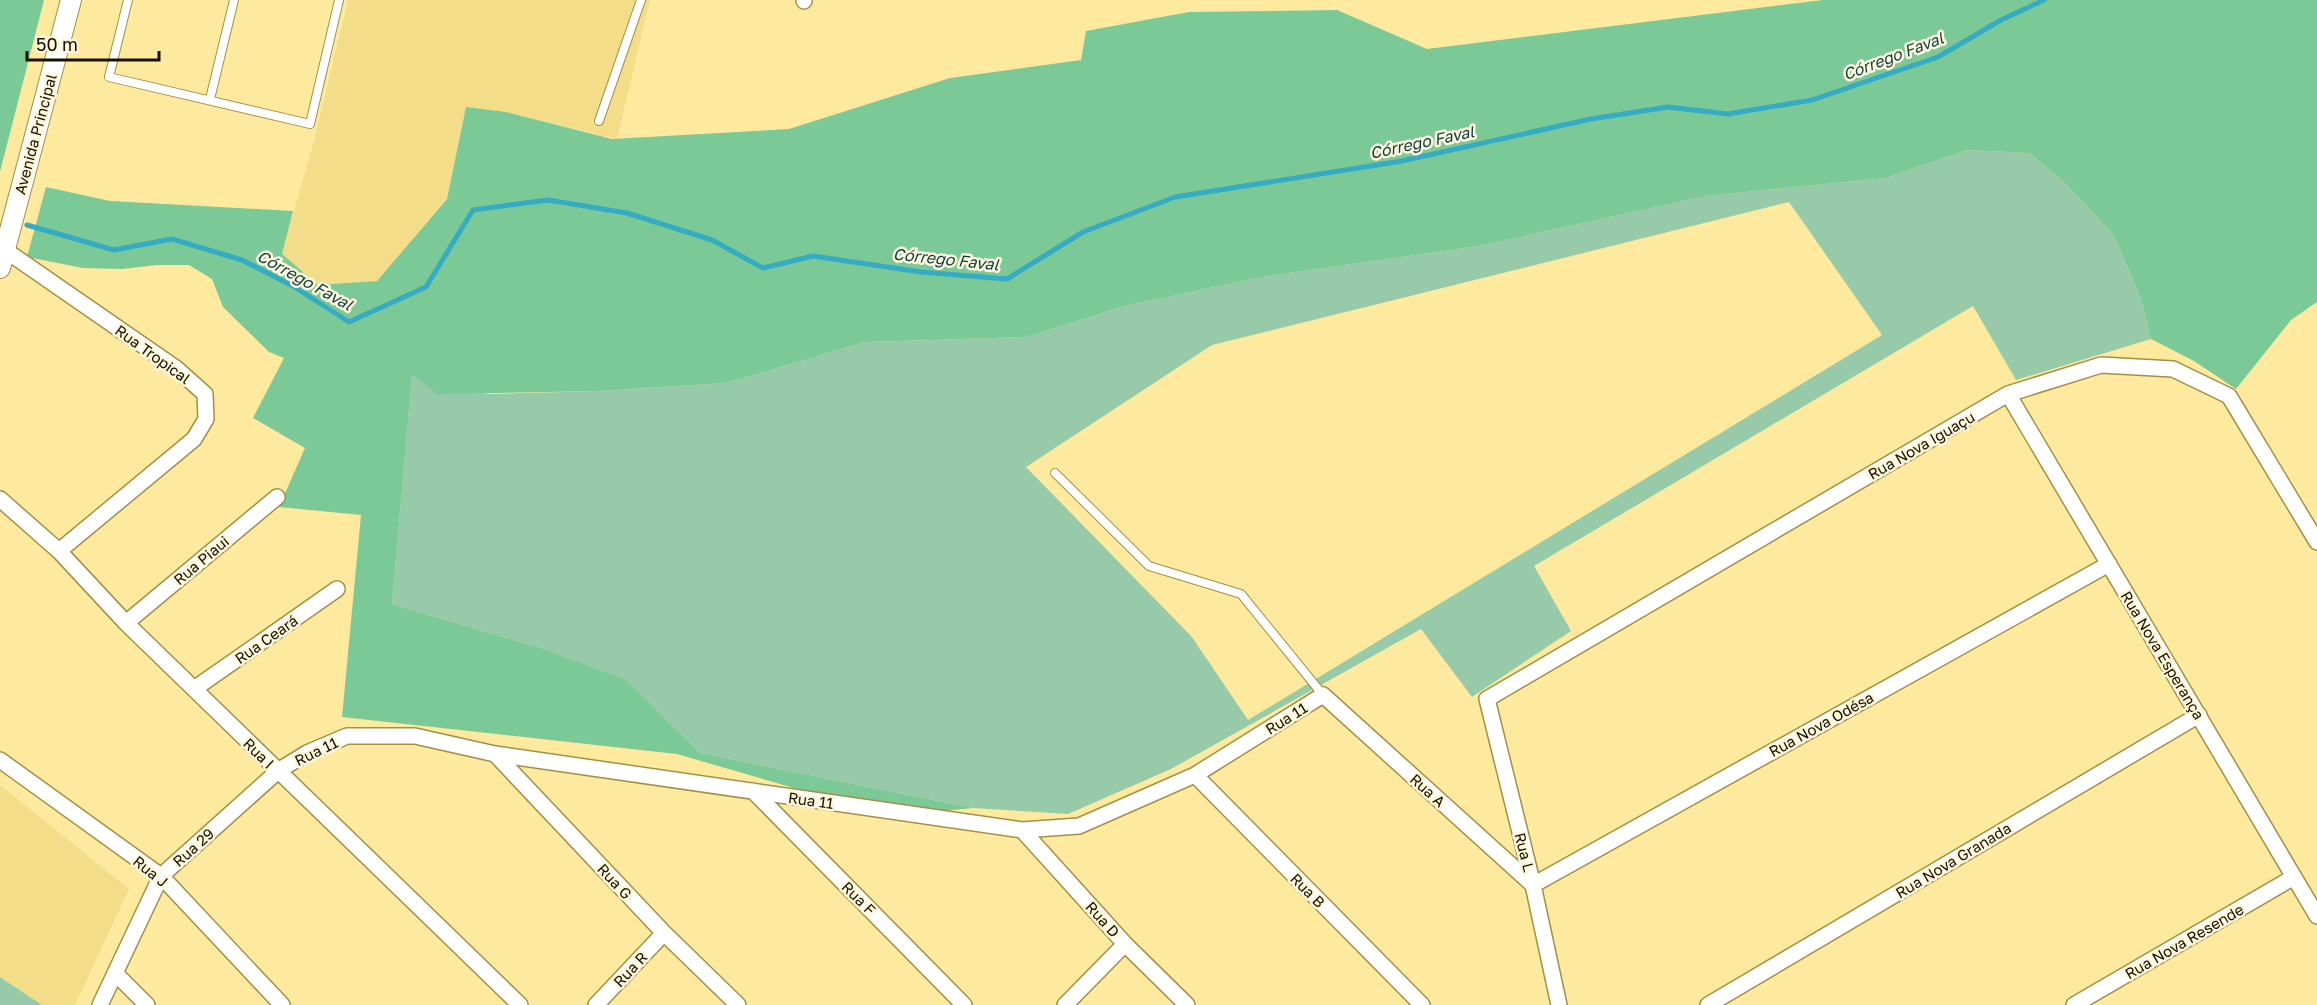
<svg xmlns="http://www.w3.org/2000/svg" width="2317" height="1005" viewBox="0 0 2317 1005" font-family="'Golos Text',sans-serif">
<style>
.built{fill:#f4dd89}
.green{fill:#96caa8;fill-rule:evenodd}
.forest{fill:#7ac997}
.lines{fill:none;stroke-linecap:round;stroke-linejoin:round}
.stream{stroke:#36abc4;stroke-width:5}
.service-casing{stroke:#a39045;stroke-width:10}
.minor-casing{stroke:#a39045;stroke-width:18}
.tertiary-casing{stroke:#a39045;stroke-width:22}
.service{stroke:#fff;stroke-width:8}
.minor{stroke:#fff;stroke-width:15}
.tertiary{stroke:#fff;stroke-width:20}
.labels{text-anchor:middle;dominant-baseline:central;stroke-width:5;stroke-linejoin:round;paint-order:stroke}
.street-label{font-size:15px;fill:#161000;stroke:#fff7da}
.water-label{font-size:16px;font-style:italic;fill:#083d48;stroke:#fff7da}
</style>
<rect width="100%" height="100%" fill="#feea9e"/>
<path class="built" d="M348,0H650L617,139L506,112L466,107L447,198L377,281L318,285L281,254L313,145Z
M0,785L129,889L75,1005H42L0,977Z"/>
<path class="green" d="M1967,150L2029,153L2061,179L2114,235L2141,299L2151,339L2016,380L1973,306L1534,566L1571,631L1472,697L1421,629L1171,769L1068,814L973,808L700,753L623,679L544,649L392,604L412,373L488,394L599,391L726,383L865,342L1027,337L1124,306L1262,277L1479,246L1706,196L1886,178ZM1789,202L1882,335L1248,720L1192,637L1026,467L1212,345Z
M0,977L42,1005H0Z"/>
<path class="forest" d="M0,0H44L0,172Z
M1823,0H2317V302L2291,320L2236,389L2194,361L2151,339L2141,299L2114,235L2061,179L2029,153L1967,150L1886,178L1706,196L1479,246L1262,277L1124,306L1027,337L865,342L726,383L599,391L437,394L412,374L392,604L544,649L624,679L700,753L973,808L944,811L818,795L677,754L342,717L361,515L279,507L305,448L253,418L284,358L269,352L223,307L212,279L189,265H157L122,269L83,268L27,257L46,187L110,201L293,211L282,254L318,285L377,281L447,199L466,107L506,112L612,139L789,129L950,78L1081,60L1086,31L1189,12L1337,10L1427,49Z"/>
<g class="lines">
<path class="stream" d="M27,225L114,250L172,239L242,260L293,286L349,322L426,287L473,210L548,200L627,213L712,240L763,268L813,256L921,272L1007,279L1083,232L1175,197L1402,161L1591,119L1668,107L1728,114L1812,100L1938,57L2001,20L2044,0"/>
<g class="service-casing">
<path id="service" d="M128,0L109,77L310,124L339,0
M210,99L234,0
M599,121L641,0
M1055,473L1149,566L1241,594L1323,695"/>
</g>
<g class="minor-casing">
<path id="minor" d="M804,1V0
M5,250L177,369L205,394L206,419L194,439L59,551
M2008,394L2317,916
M0,499L59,551L126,623L520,1005
M126,623L277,497
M194,689L337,589
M495,754L664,933L738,1005
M0,760L161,876L282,1005
M1195,775L1422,1005
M753,791L964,1005
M1022,830L1125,944L1187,1005
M1533,885L2109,564
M116,974L147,1005
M100,1005L161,876L278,771L307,753L347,736H415L495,754L1022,830L1079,826L1195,775L1323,695L1533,885
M596,1005L664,933
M1065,1005L1125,944
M1559,1005L1533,885L1487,699L2008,394L2101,365L2173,369L2229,396L2317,542
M1708,1005L2199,715
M2074,1005L2294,877"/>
</g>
<g class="tertiary-casing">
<path id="tertiary" d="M0,268L71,0"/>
</g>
<use href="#service" class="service"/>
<use href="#minor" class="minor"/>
<use href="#tertiary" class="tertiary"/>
</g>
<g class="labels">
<g class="street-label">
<text transform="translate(35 134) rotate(-75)">Avenida Principal</text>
<text transform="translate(153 354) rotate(36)">Rua Tropical</text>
<text transform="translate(1921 445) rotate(-30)">Rua Nova Iguaçu</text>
<text transform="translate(201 560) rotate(-40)">Rua Piaui</text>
<text transform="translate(266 639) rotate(-35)">Rua Ceará</text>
<text transform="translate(2163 655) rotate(59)">Rua Nova Esperança</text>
<text transform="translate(1286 718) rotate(-32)">Rua 11</text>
<text transform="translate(1821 724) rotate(-29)">Rua Nova Odésa</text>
<text transform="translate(316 751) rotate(-26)">Rua 11</text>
<text transform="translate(259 753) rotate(44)">Rua I</text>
<text transform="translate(1428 790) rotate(42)">Rua A</text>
<text transform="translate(811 800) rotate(8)">Rua 11</text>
<text transform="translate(193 847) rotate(-42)">Rua 29</text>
<text transform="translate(1525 852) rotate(76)">Rua L</text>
<text transform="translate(1953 860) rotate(-31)">Rua Nova Granada</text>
<text transform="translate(151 871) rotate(39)">Rua J</text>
<text transform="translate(615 881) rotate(47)">Rua G</text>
<text transform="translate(1308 890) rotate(45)">Rua B</text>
<text transform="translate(859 898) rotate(45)">Rua F</text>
<text transform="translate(1103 919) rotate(48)">Rua D</text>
<text transform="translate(2184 941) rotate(-30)">Rua Nova Resende</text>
<text transform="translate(630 969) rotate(-47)">Rua R</text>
</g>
<g class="water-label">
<text transform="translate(1893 56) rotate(-21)">Córrego Faval</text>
<text transform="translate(1422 142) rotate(-12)">Córrego Faval</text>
<text transform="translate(946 259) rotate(6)">Córrego Faval</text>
<text transform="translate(305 280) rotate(29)">Córrego Faval</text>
</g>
</g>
<path d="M27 51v9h132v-9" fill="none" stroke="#161000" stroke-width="3"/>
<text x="36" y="51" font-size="18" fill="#161000" stroke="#fff7da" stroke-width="4.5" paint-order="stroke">50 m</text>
</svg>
